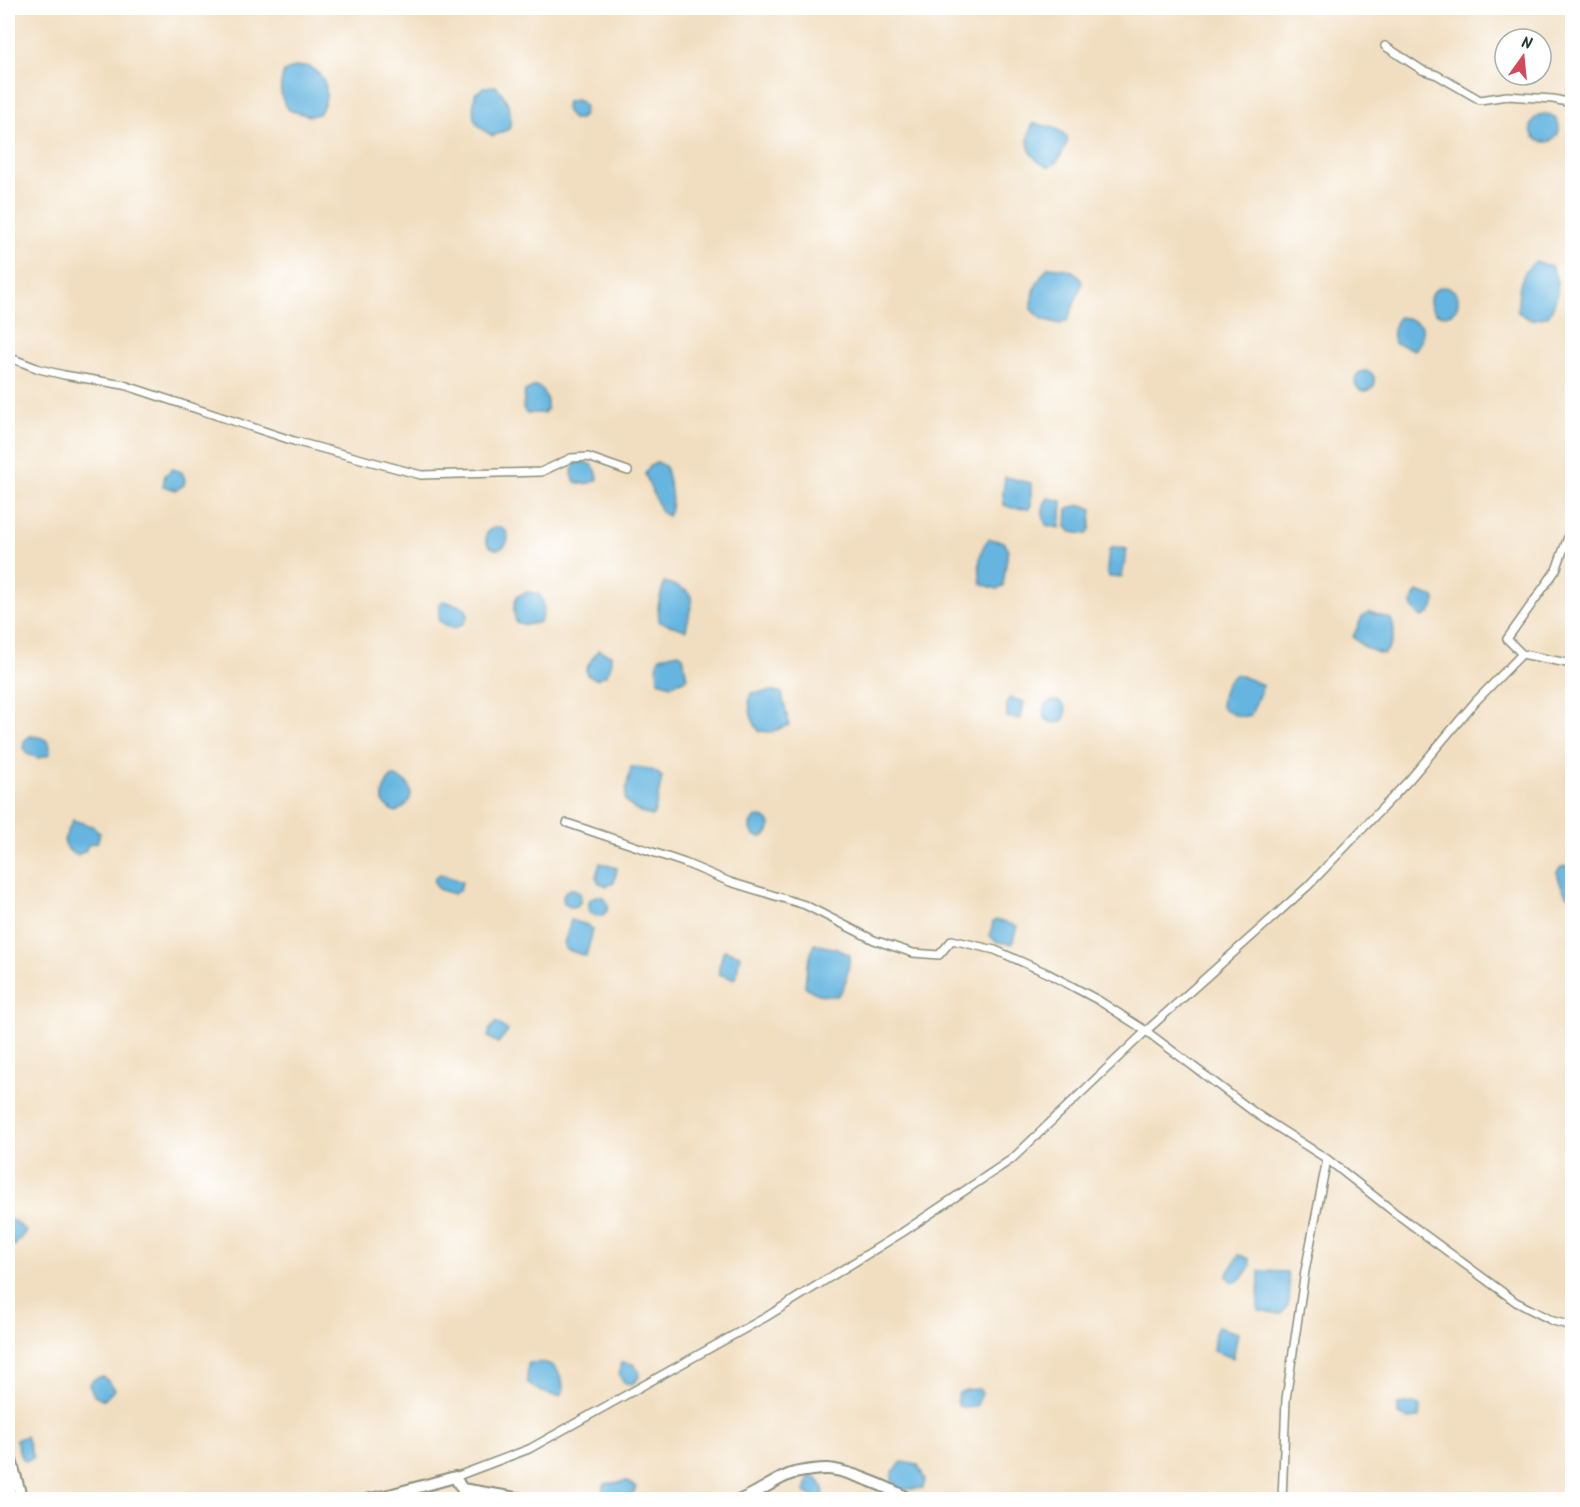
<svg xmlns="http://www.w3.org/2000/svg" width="1580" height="1507" viewBox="0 0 1580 1507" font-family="Kalam,sans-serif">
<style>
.water{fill:#65b5e0;stroke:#42798a;stroke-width:1.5}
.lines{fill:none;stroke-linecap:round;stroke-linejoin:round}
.street-casing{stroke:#888e7a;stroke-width:10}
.secondary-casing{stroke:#888e7a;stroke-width:14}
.street{stroke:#fff;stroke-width:7}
.secondary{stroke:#fff;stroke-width:10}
</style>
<rect width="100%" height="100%" fill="#fff"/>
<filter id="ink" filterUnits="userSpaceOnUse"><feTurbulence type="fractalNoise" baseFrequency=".0167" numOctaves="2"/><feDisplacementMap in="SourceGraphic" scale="12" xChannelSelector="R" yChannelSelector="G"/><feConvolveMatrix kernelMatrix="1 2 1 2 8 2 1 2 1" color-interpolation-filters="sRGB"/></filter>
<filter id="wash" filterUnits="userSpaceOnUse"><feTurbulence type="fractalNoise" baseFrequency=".008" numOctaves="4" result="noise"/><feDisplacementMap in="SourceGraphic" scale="24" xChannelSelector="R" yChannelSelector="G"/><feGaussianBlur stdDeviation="1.35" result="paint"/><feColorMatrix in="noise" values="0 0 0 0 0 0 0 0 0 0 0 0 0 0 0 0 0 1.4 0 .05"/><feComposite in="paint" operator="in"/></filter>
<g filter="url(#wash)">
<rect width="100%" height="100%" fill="#f1dec0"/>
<path class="water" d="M308,66C329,77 331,95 319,114L309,116L289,110C279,97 279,88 284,72L295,67Z
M496,86C507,98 514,113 509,129L493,136C471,124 472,118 475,94L484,87Z
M576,100L581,102L585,107L583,116L580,119H573C568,114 564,110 567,102Z
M1531 128a14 14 0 1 1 28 0a14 14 0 1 1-28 0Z
M1033,124C1046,125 1061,127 1068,140C1063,151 1060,163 1048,167C1029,159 1023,142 1033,124Z
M1535,262L1551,266C1561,281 1558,301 1548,316L1531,320L1518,312C1518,293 1518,274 1535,262Z
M1048,267C1061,268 1078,268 1082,283L1068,320L1060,324L1043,319L1031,309C1031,292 1038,280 1048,267Z
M1430 301a14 14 0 1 1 28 0a14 14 0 1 1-28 0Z
M1399,317L1410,319L1422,326C1423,336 1422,343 1415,350L1394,343C1391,332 1393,326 1399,317Z
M1355 381a10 10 0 1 1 20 0a10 10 0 1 1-20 0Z
M535,386L542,389L547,400V409L544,413H526L523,408L525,391Z
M577,462C590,461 597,466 598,479C590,485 583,484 575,482C571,474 571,469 577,462Z
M657,462L665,466C669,480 676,504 668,516L661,512L645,474L649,467Z
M173,469L182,472L185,480L184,485L176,490L163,486L165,475Z
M1005,477L1031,483V504L1029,509L1012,508L1004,505L1003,493Z
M1048,498L1062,501L1060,528L1046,525C1042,514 1041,508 1048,498Z
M1082,505L1092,509L1090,530L1087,534L1071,532L1066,527L1067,510L1071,507Z
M486 538a11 11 0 1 1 22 0a11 11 0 1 1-22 0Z
M989,539L1004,542L1008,549L1003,586L997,589L981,584C979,568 977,551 989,539Z
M1113,547L1127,549L1122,577H1109L1107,570L1109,550Z
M664,582C701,593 692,596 686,630L659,622L658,606Z
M527,592L539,594C545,604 545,612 540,622L526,625L516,622C513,612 513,606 517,596Z
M1417,592L1435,598C1435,607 1432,614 1422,617C1411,610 1409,602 1417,592Z
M443,601L464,607L468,615L464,623L454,629L439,621V605Z
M1369,612L1391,619C1397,631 1393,645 1384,654C1371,652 1362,647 1353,637L1362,617Z
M598,650L611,655L610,669L606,675L596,679L587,675L586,669Z
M679,653L683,656L687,679L671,685L658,681L657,663L660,657Z
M1236,674L1263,685L1251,715C1239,719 1231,714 1221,707C1222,693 1224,682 1236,674Z
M774,691L782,693L789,725L771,732L759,731C751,720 747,705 751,693Z
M1010,698L1024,702L1021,719L1007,717V701Z
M1044 712a11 11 0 1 1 22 0a11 11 0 1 1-22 0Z
M30,736C44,737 53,740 49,755L38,758L27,754L23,746L25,740Z
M631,767C642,767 655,769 662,777L655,811L652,816L635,810L625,800L626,789Z
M393,776L406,782C416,795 409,805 396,812L391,810L383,802C382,793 385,781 393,776Z
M750 827a10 10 0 1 1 20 0a10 10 0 1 1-20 0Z
M73,820L92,826L100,833L97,843L89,844L85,851L78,855C70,853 67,849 64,840Z
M600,863L617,868L614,883L607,886L599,883L596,877Z
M1566,866L1572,872V895H1567C1561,888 1559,881 1557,872L1561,867Z
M441,874L462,882L460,890L454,894L438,889L434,882L436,876Z
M563 898a9 9 0 1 1 18 0a9 9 0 1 1-18 0Z
M588 906a10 10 0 1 1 20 0a10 10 0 1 1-20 0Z
M571,920L587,925L593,930L586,956L565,949L564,944Z
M996,920L1017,926L1012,944L997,942L990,936L993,922Z
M814,944L837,949L850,955C848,968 847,988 837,996C826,996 813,994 805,986L807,967Z
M724,950L740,955L736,977L733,979L719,974V967Z
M496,1022L508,1031L498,1043L488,1037L490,1029Z
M9,1220L16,1222L26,1231L14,1246L8,1243V1221Z
M1239,1255L1249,1259L1250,1266L1242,1278L1236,1282L1231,1281L1227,1277L1228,1272Z
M1259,1271L1286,1272L1288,1275C1289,1289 1294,1305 1280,1314L1258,1310Z
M1218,1327L1238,1333L1233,1358L1213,1351L1215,1333Z
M622,1362L633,1364L639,1372V1377L632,1385L624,1382L619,1375Z
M528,1363C534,1363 543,1361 549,1364C560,1369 565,1384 562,1395C550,1398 537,1390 527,1382Z
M99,1377H104L115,1389L104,1400L94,1395L89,1385L93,1380Z
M979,1389L982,1393L976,1407L965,1408L958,1406L957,1399L959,1393L966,1390Z
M1414,1403L1420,1407L1419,1418L1408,1419L1398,1415V1405Z
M26,1436L33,1458L25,1461L21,1457L16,1440Z
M902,1462L918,1465L925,1480L923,1488L900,1490L892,1484V1473Z
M809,1477H815C822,1483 825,1489 824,1498L816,1499L805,1492Z
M627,1481L636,1487L631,1499H612L605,1496L603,1490L605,1484Z"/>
</g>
<g filter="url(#ink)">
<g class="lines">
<g class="street-casing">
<path id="street" d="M1385,46L1422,70L1437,75L1480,100L1507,96L1553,99L1572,103
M8,357L39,369L64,375L124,385L294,441L421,475L541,472L571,458L588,457L628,471
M1572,526L1556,570L1507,639L1522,654L1572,664
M567,823L685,863L730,882L805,905L874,940L913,953L939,955L952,940L995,950L1047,973L1098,1000L1146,1031L1258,1115L1327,1159L1394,1212L1516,1302L1553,1321L1572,1326
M455,1477L529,1449L766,1317L903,1232L1012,1159L1146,1031L1308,886L1410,779L1475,702L1522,654
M1282,1500L1286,1399L1305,1271L1327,1159"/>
</g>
<g class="secondary-casing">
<path id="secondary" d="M8,1449L22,1500
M366,1500L393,1494L455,1477L462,1489L528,1500
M740,1500C759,1493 778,1477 794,1473C804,1471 817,1469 827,1469C844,1469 894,1489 909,1500"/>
</g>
<use href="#street" class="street"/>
<use href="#secondary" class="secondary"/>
</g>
</g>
<rect width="1580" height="1507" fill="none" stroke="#fff" stroke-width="30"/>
<g transform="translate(1523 57) rotate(15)"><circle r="28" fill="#ffffff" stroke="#a5b1ae" stroke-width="1.5"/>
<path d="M0-4.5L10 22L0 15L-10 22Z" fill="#d1495b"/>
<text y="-9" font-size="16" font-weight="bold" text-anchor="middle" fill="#1f3d34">N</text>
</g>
</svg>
